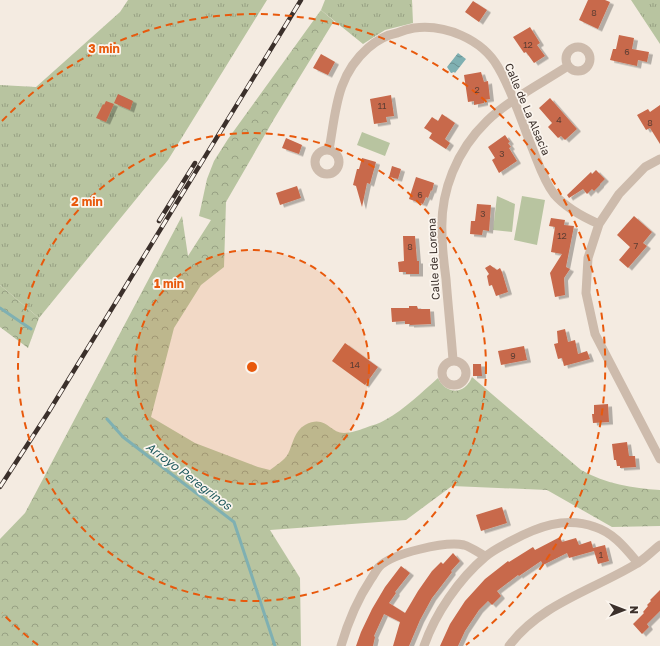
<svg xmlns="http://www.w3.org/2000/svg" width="660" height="646" viewBox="0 0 660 646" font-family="'Golos Text',sans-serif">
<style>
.grass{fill:url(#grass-tufts)}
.forest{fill:url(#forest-crowns)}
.garden{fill:#b8c4a0}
.water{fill:url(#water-waves)}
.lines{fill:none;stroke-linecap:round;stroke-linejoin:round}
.stream{stroke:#7fb0b2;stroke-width:3}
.building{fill:#c8694b;filter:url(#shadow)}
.street{stroke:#cdbbac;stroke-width:9}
.rail-casing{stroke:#3b302b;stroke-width:4.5}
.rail{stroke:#fbf5ee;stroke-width:3;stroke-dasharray:9;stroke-linecap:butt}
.ring{fill:none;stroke:#e8590c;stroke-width:2;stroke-dasharray:7 5}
.labels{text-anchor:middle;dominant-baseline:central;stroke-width:3.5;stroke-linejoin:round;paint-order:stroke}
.number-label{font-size:9px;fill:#5e3e33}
.street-label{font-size:11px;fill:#3b302b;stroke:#fbf5ee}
.water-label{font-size:12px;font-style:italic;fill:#1f5a5e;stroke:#fbf5ee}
.centre{fill:#e8590c;stroke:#fbf5ee;stroke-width:2}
.ring-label{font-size:12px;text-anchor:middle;font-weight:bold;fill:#e8590c;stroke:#fbf5ee;stroke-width:3.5;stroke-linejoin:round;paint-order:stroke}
</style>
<defs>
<pattern id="grass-tufts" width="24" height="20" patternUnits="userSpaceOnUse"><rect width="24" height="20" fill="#b8c4a0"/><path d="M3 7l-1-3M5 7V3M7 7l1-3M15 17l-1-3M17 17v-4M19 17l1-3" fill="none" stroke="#97a083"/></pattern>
<pattern id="forest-crowns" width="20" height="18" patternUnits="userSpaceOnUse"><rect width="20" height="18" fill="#b8c4a0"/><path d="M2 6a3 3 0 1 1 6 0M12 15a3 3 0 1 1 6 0" fill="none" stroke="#97a083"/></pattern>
<pattern id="water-waves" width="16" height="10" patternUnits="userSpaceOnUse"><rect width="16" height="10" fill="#7fb0b2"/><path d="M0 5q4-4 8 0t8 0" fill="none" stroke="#699091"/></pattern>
<filter id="shadow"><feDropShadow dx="4" dy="2.5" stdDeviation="0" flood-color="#0004"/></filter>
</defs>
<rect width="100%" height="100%" fill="#f4ebe1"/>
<path class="grass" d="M128,0H267L168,160L39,318L0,285V85L36,87L120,12Z
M325,0H412L413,23L385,30L363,44L321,10Z
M631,0H660V44Z"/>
<path class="forest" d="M321,10L334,21L274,119L226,202L224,267L201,285L174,328L151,417L195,443L258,467L270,470C276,465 284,461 288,454C293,444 294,431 305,425C326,414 329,433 344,433C351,433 359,430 365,428C372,425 379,424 385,420C405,409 421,393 438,378C446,395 465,395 472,377L581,470C606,484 632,488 660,490V526L612,527L547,490L452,486L406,520L270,530L300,578L301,646H0V539L25,513L182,216L188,256L211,220L199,216L207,179L214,161L228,139Z
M0,285L39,318L28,348L0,327Z"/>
<path class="garden" d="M362,132L390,143L385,156L357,145Z
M497,196L515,204L512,232L493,230Z
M522,196L545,200L537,245L514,240Z"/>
<path class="water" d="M458,53L466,59L455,73L454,72L451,73L447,67Z"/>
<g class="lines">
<path class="stream" d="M0,308L31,329
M107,419L123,437L234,522L275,646"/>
</g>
<path class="building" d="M588,0H605L610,2L598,29L579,20Z
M473,1L487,10L479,22L465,12Z
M530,27L540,43L537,45L545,56L534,63L526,52L524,53L513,37Z
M619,35L634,38L632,49L649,52L647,62L638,60L637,66L610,60L613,49H616Z
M321,54L335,62L328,75L313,68Z
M481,72L484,82L488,81L490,99L484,100V103L474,105V101L468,102L464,75Z
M118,94L133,101L130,110L114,103Z
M391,95L394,116L386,117L387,122L374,124L370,99Z
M550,98L577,129L565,140L561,136L558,138L548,127L552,123L539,108Z
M106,101L114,104L106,122L96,118L103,104L104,105Z
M660,105V144L650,128L646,130L637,115L648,109L650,112Z
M442,114L455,123L445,139L450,143L446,149L429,138L432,133L424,128L432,117L438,121Z
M505,135L510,142L508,143L511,147L509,148L517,161L499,173L492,160L495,158L488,147Z
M286,138L302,145L299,154L282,148Z
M362,158L376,162L370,184L367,183L362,207L356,186L353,185L357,169H359Z
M392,166L401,169L398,179L389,177Z
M596,170L605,179L600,184V185L594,191L592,189L587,194L583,189L569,198L567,195L591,172L592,174Z
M416,177L434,183L432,191L431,190L428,198L426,197L423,204L409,199Z
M297,186L301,198L280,205L276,193Z
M477,204L491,205L489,231L483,230L482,235L470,234L471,221H475Z
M634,216L652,232L643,243L647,246L628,268L619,260L630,247L617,235Z
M551,218L565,220L564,225L574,226L566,267L570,269L564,278L565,295L555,297L550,273L562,254L551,252L555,227L549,226Z
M403,236H415L417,261H419V274H406V272H399L398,262L404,261Z
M490,265L497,270L500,268L502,272L508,292L496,296L492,285L489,286L487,276L489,274L485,268Z
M409,306H417L418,309H430L431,324L410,325V324H405V321L392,322L391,308H409Z
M565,329L568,342L575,340L578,354L587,351L590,359L564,366L562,358L558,359L554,344L558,343L557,331Z
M345,343L378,367L365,385L332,361Z
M524,346L527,360L501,365L498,351Z
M473,364H481L482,376H473Z
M608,404L609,422L593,423L592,414H594V405Z
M627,442L629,456H635L636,467L620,468V466H617L616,460H614L612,444Z
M502,507L507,523L481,531L476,515Z
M560,537L562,542L576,538L579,545L591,541L593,548L605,545L609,561L598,564L594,551L569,558L567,553L543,565L541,561L519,576L518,575L497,591L501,596L492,605L488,601L479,610L465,631L458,646H440L450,624L465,601L485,579L508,561L509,562L533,547L535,550Z
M453,553L460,561L451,571L452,572L432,598L420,620L409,646H393L400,622L384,614L374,636L375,637L373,646H356L361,632L372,609L385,587L401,566L410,573L395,592L396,593L389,603L405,613L418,591L432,571L441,562L443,564Z
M660,590V611L647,624L649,627L642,634L633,624L644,613L643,612L648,606L647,605L651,601L650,600Z"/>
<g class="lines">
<path class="street" d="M566 59a12 12 0 1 1 24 0a12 12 0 1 1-24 0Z
M315 162a12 12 0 1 1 24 0a12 12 0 1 1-24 0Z
M329,150C336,111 336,76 368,48C376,41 386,35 397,33C402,31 408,29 414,28C445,24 482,39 498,67C513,92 522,123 533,150C539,165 544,181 554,194C565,207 583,217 599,224
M660,159L645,167L619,194L599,224L588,258L586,293L595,334L660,459
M453,360C451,333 448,306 446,279C444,264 442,248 442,233C440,191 457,150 487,121C509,100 542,83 568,66
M442 373a12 12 0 1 1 24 0a12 12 0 1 1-24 0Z
M341,646C348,622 357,600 371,579C374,575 376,570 379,567C392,553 446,541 464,545C471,547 479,553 485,556
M424,646C435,614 459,579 485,557C493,550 502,546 511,541C537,527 565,516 595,527C614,533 626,549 638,563
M509,646C540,604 593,590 636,564C645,559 652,551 660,545"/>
<g class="rail-casing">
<path id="rail" d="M159,221L195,163
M0,487L48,413L301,0"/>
</g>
<use href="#rail" class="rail"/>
</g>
<circle cx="252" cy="367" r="117" fill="#e8590c" fill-opacity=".12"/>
<g class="ring">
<circle cx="252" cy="367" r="117"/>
<circle cx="252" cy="367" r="234"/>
<path d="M38 645A351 351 0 0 1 2 613M2 121A351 351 0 1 1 466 645"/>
</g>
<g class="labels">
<g class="number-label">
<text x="594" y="12">8</text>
<text x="528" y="44">12</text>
<text x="627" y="51">6</text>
<text x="477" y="89">2</text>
<text x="382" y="105">11</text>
<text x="559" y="119">4</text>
<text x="650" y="122">8</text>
<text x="502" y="153">3</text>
<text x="420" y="194">6</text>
<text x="483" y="213">3</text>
<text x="562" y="235">12</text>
<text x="636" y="245">7</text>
<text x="410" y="246">8</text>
<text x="513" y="355">9</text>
<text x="355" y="364">14</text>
<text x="601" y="554">1</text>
</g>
<g class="street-label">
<text transform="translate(528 109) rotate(67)">Calle de La Alsacia</text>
<text transform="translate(433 259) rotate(-93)">Calle de Lorena</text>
</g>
<g class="water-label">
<text transform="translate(189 476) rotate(37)">Arroyo Peregrinos</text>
</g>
</g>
<circle cx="252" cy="367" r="6" class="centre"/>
<g class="ring-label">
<text x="104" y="53">3 min</text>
<text x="87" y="206">2 min</text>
<text x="169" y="288">1 min</text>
</g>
<g transform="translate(624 610) rotate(90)" stroke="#fbf5ee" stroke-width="3" paint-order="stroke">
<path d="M0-3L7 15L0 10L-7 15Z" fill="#3b302b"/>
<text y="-6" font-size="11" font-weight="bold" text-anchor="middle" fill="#3b302b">N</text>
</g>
</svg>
